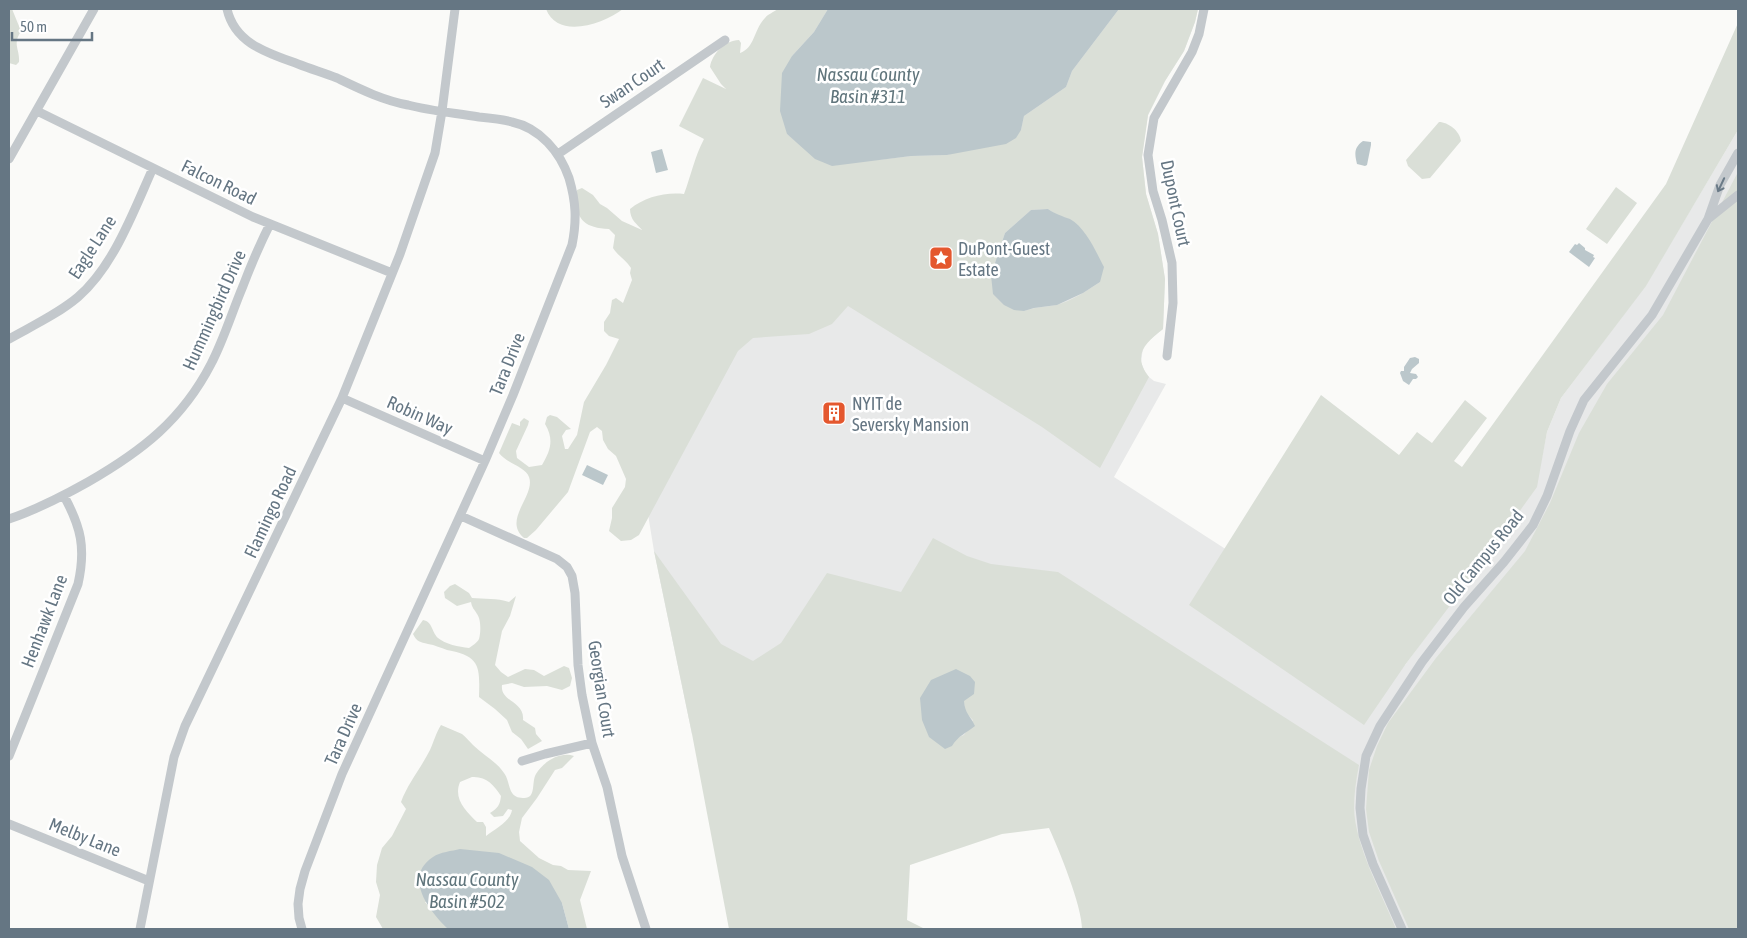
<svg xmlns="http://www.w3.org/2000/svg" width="1747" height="938" viewBox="0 0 1747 938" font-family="'Asap Condensed',sans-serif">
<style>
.built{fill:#e8e9e9}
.green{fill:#dadfd7;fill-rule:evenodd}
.water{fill:#bbc7cb}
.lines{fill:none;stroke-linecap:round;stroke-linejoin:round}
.street{stroke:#c3c8cc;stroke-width:9}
.oneway{stroke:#6a7a87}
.labels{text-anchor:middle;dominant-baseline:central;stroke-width:5;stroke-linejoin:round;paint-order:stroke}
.street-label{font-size:18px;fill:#657683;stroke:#fff}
.poi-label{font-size:18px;fill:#657683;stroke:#fff;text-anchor:start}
.water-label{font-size:19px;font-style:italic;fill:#60757c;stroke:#fff}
</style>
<rect width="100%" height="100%" fill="#fafaf8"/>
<path class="built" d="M779,9H1198L1195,22L1184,51L1165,81L1148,115L1142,157L1146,194L1158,234L1165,279L1163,329L1147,342L1143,348L1141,362L1144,370L1149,377L1154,381L1166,384L1114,477L1405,665L1536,487L1547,432L1561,398L1646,285L1738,130V929H1233L1320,788L692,734L654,551L619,338Z"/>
<path class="green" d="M9,9H12L21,31C12,45 20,49 19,62L16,65L9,63Z
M546,9H623C603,24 558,40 546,9Z
M778,9H828L814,32L792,56L787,134L799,144L878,160L911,156L947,155L1021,130L1024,116L1066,87L1072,71L1119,9H1198L1195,22L1184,51L1165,81L1148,115L1142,157L1146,194L1158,234L1165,279L1163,329C1145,343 1132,355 1149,377L1100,468L1042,427L848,306L832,324L809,334L753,338L738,351L639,535L631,540L621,541L609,531L612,518V508L625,487L626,479L616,456L608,449L603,440L602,431L597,427L590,432L568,492L536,530L527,538H524C502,520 536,495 529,477C526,467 506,463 499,453L512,423L520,426V422L524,418L529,421L528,425L516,451L517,458L529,467L542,465C551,450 554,439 545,424L547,417L550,415L557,417L571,429L566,430L562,436L565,449H568L577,435L584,402L606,365L619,339L609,336L604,331V322L610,313L612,300L616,298L623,303L632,280L630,273L631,268C626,260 618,256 613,248L615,235L609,229C582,228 574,217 577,190L582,188L593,195L600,204L607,208L622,221L642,230C637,224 630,220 630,209C645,197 665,192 684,194C691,175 695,156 704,139L679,126L703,78L726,89L721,84L710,67C712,54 725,40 739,40L741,43L740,53C755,48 754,29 765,18C768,14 774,12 778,9ZM1048,209L1057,215L1071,220L1100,282C1086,291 1072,301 1056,305C1045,307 1035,307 1024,311L991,275L1005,233L1031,210Z
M1738,23V130L1646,286L1561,398L1547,432L1537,487L1483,562L1405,665L1364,725L1189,605L1321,395L1399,455L1417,432L1432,443L1465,400L1487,418L1454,461L1462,467L1666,184Z
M1439,122C1448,122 1460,131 1461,141L1430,178L1422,179L1408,166L1406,160Z
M1738,172V929H1409L1379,861L1369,832L1366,809L1369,770L1377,746L1388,723L1436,658L1525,551L1550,503L1579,433L1607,384L1663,315Z
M1616,187L1637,203L1607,244L1586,229Z
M933,538L967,556L991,564L1058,572L1359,765C1356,780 1354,794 1354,808C1355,846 1382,894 1396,929H1082C1082,906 1059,850 1049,828L1002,834L910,865L907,920L925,929H729L692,734L654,551L721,644L753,661L781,643L827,573L901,592ZM956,669L964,701L965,712L973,720L964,735L957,738Z
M455,584L469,593L472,598C484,599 497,598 509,602L516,596L510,616L502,631L495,665L501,672L508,677L525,669L534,670L544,676L564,666L569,668L572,678L570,686L562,690L547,686L524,687L512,683L502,685C500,702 525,701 523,720L535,728L536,734L542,741L528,749L521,739L512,732L507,720L495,709L479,697C480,666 480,656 447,650C441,648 435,645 428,644C420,642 417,642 413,634L423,620C433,622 431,631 438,638C445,644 459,647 469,648C472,646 477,643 479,639C481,632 481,619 477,614C474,609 472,608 471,602L457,606L445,598L444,592L450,586Z
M441,725C448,728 455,731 462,734C466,737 469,741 473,745C483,755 496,761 504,773C511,782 507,798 523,798C537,799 531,782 536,774C543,762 560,751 574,756L562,768L555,770L537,798L522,818L519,832L520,841L539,858L553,865L561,866L568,870L591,871L580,900L587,929H569L562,903L425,902L448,929H383L376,917L380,895L376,882L377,865L382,848L392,836L406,809L401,802C408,783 421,768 430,750C434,741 436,733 441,725ZM472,777C486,776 494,785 501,796C500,805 498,808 490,813L494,817L503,816L508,809L512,810C510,822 495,829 486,836V827L483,822H477C466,811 453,799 460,782Z"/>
<path class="water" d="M828,9H1119L1072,71L1066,87L1024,116L1021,130L1016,138L1006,144L947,155L911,156L832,166L815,159L787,134L780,111L782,73L792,56L814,32Z
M1363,141L1371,142V145L1367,165L1365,166L1357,164C1355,155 1353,148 1363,141Z
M662,149L668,170L656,173L651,152Z
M1048,209C1055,214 1062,216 1070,219C1086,228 1096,252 1104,267L1100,282L1083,293L1057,305L1034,308L1024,311L1014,310L1004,305L993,294L991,275L1005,233L1031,210Z
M1579,243L1585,248V250L1594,255L1593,257L1595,258L1589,267L1569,252L1575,244L1577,245Z
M1415,357L1419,359V363L1412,369L1410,373L1416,374L1418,377L1416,379H1413L1409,385L1403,381L1400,373L1401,371H1404V367L1410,358Z
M587,465L608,475L603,485L582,475Z
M956,669L970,676L975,682L974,694L964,701C965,714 970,715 975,726C966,733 958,736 952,746L945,749L929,737L922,720L920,698L931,680Z
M460,849L499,853L532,867L549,880L562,903L569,929H448C430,912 402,877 433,857C440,852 452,851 460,849Z"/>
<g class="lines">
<path class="street" d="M227,9C235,44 268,53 298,64C311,69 324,73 337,78C360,89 382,100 408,105C431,111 455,113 479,117C490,118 501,119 512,122C540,128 560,152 569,178C576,202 577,220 572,245L513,395L485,461L342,774L305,871L300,889L298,904L299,918L302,929
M37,111L253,217L392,273
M558,154L725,40
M9,159L94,9
M1708,219L1738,195
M9,339C32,326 58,314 78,297C114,266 134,210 153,168
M1167,356L1173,303L1172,263L1162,220L1153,191L1148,155L1154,118L1192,52L1199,34L1204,9
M342,398L485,461
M461,516L557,559L567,567L572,576L575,593L578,665L582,695L592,743L607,787L622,856L646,929
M9,519C36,510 63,496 88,482C142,451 182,420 211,364C224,339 232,312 243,286C251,265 260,244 270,224
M9,756L78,584C86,548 81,527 64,496
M522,761L545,754L592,743
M9,824L149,881
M140,929L174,757L185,726L342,398L400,254L435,153L442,111L455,9
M1402,929L1373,864L1363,835L1360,808L1361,789L1366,756L1380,726L1422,662L1464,607L1504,562L1533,525L1547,496L1570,431L1584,400L1652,315L1708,219L1720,185L1738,153"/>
</g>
<defs><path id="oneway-shaft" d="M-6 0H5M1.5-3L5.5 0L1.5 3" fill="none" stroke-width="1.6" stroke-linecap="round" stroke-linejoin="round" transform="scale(1.25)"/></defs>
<use class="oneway" href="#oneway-shaft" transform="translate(1721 185) rotate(115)"/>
<defs>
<g id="sight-square" transform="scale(1.25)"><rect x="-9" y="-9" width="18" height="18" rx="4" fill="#e4572e" stroke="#fff"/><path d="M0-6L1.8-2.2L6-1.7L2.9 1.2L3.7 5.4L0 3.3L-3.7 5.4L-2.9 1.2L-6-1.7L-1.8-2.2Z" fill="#fff"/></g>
<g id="building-square" transform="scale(1.25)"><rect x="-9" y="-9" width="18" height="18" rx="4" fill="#e4572e" stroke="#fff"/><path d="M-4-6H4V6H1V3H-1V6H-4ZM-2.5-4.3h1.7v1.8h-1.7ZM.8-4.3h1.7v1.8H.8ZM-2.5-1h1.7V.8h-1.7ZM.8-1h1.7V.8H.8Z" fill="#fff"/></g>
</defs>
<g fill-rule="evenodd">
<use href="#sight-square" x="941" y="258"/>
<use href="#building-square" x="834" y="413"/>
</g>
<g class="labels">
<g class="street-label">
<text transform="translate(632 83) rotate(-34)">Swan Court</text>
<text transform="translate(219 182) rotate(26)">Falcon Road</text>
<text transform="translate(1176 203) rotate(78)">Dupont Court</text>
<text transform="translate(92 247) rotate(-57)">Eagle Lane</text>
<text transform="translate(214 310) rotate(-66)">Hummingbird Drive</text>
<text transform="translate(507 364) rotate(-68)">Tara Drive</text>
<text transform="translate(420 415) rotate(24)">Robin Way</text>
<text transform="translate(270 512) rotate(-65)">Flamingo Road</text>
<text transform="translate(1483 557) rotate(-51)">Old Campus Road</text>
<text transform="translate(44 621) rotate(-69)">Henhawk Lane</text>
<text transform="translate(602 689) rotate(81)">Georgian Court</text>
<text transform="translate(343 734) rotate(-66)">Tara Drive</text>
<text transform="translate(85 837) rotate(22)">Melby Lane</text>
</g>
<g class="poi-label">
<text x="958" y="248">DuPont-Guest<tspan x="958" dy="21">Estate</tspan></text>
<text x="852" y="403">NYIT de<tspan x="852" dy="21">Seversky Mansion</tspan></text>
</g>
<g class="water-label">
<text x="868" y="74">Nassau County<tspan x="868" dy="22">Basin #311</tspan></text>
<text x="467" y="879">Nassau County<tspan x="467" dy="22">Basin #502</tspan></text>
</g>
</g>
<rect width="1747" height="938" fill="none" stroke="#657683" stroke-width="20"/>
<path d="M12 32v8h80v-8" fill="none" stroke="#657683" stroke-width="2.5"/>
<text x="20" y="32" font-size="15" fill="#657683" stroke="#ffffff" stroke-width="4" paint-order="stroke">50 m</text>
</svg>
